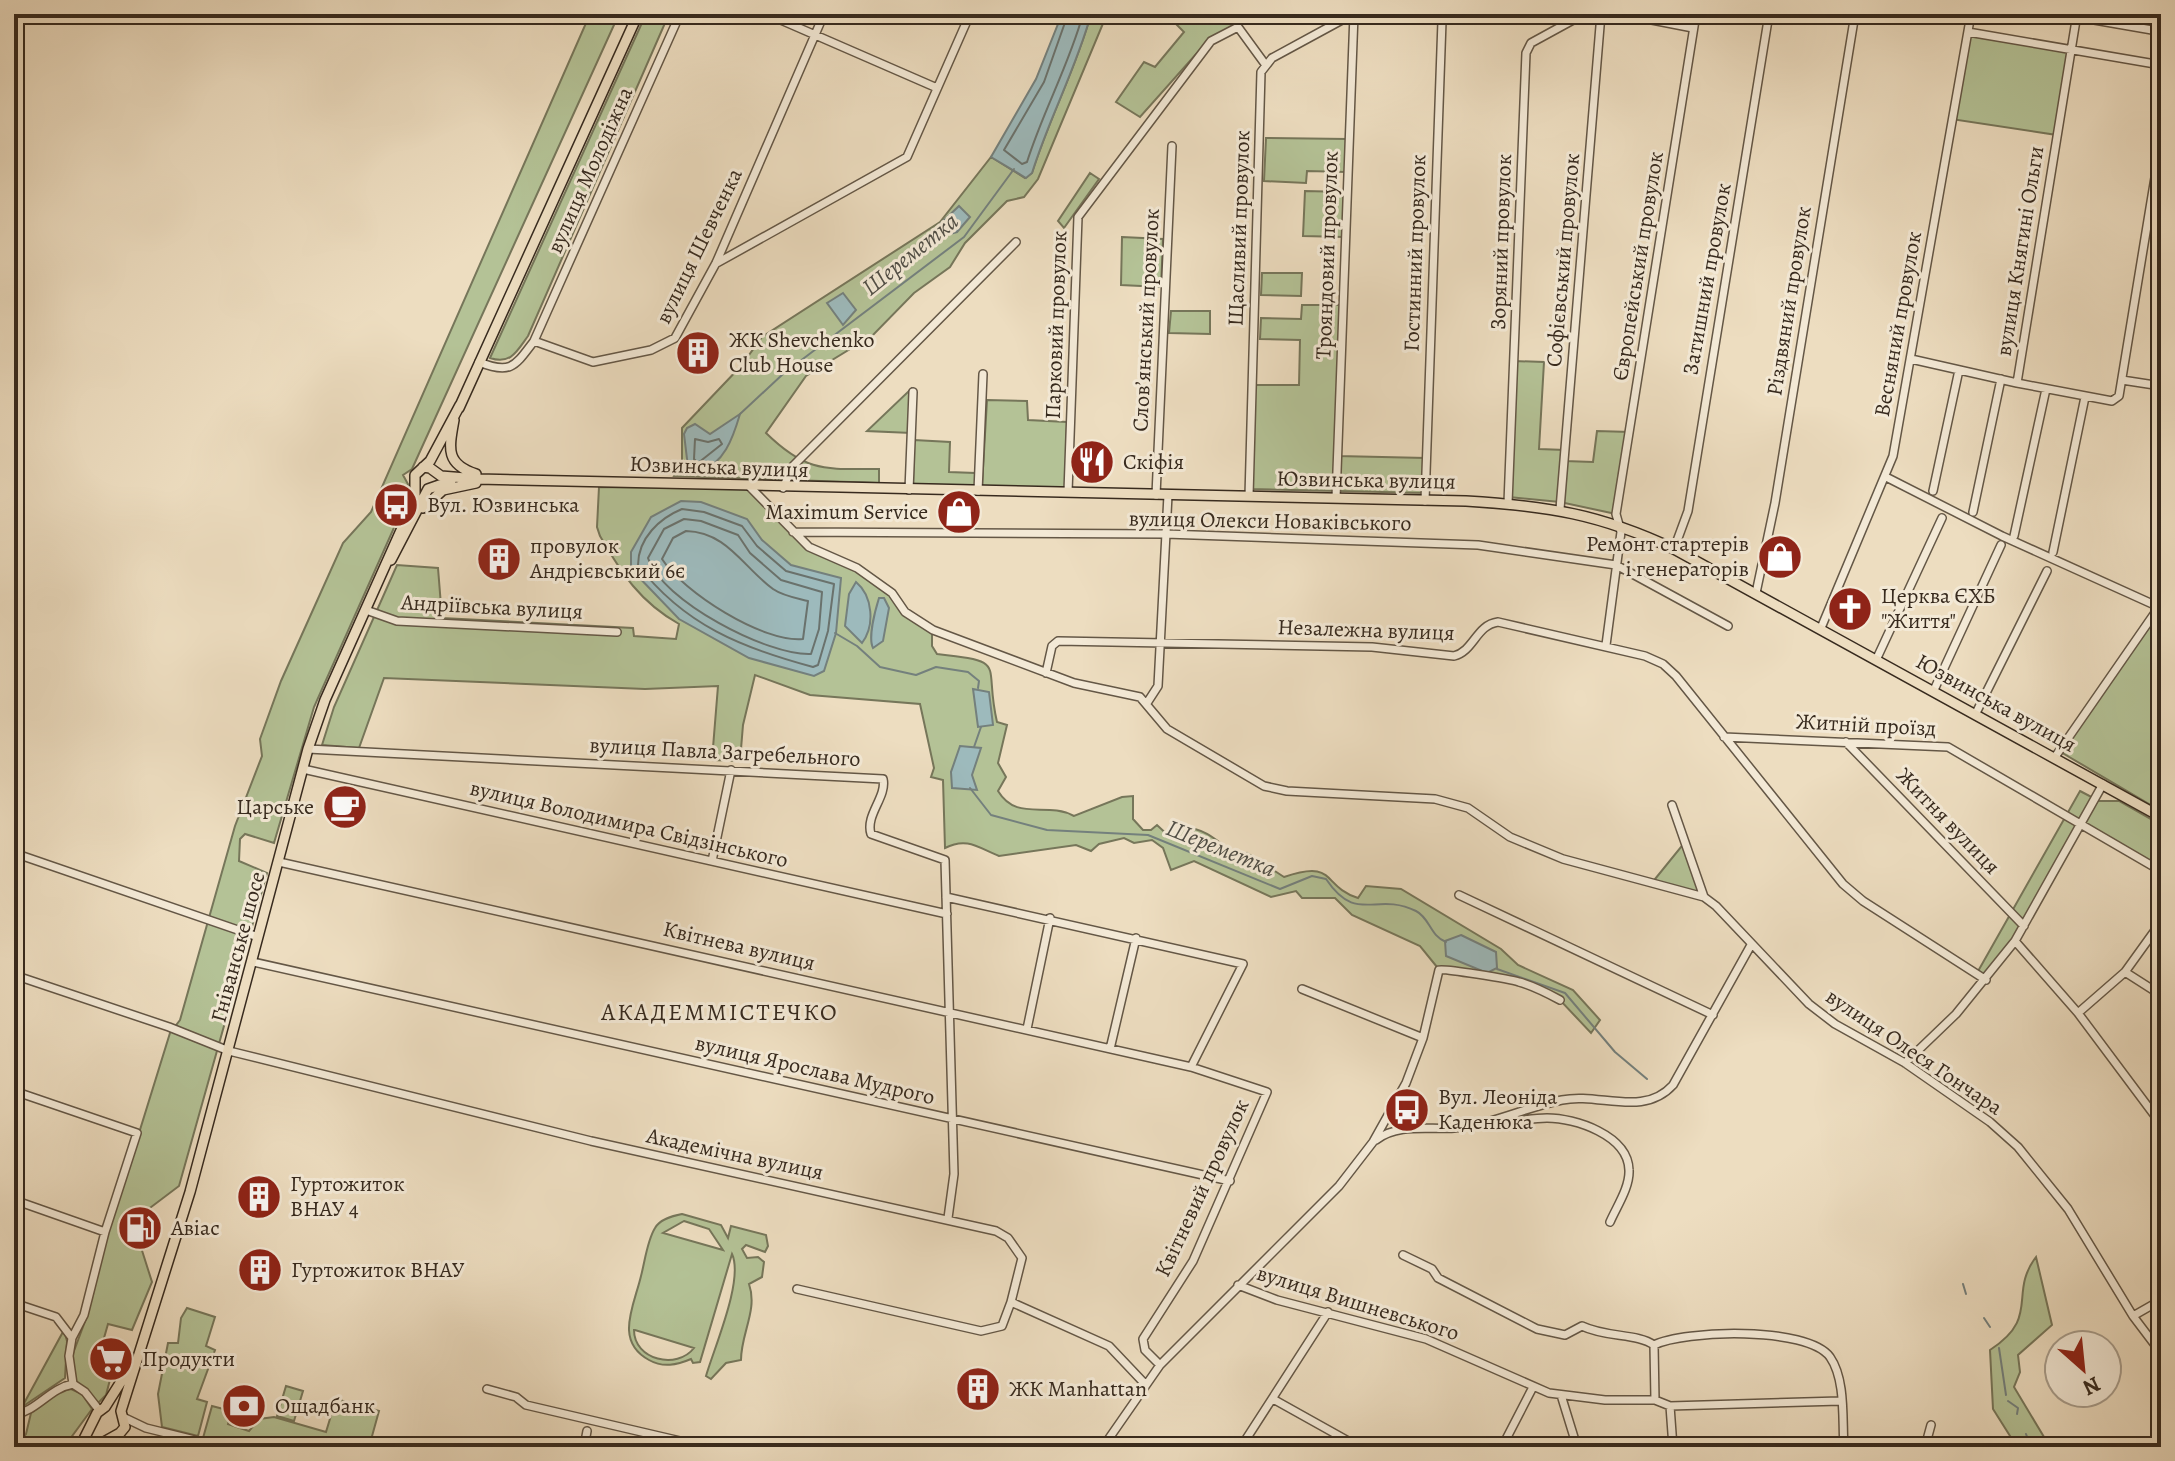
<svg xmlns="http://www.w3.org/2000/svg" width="2175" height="1461" viewBox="0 0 2175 1461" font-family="Alegreya,serif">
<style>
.green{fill:#b4c296;stroke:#76765a;stroke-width:2;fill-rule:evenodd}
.water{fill:#9dbabc;stroke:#74807d;stroke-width:2}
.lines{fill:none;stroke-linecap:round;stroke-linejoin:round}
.shore{stroke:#6a726d;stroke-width:2}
.stream{stroke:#74807d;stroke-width:2}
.minor-casing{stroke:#645746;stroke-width:10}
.major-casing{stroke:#372a1e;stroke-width:12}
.minor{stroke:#f3e9d6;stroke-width:7}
.major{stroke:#edddc0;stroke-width:9}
.labels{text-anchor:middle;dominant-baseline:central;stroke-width:6;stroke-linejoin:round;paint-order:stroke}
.street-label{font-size:22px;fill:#372a1e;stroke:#f3e9d6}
.poi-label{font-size:22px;fill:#372a1e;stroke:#f3e9d6;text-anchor:start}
.water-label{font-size:24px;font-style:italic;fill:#504e46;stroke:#f3e9d6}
.neighbourhood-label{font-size:24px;letter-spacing:2px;fill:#372a1e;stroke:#f3e9d6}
</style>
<rect width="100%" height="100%" fill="#edddc0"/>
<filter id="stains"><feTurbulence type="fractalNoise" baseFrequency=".0025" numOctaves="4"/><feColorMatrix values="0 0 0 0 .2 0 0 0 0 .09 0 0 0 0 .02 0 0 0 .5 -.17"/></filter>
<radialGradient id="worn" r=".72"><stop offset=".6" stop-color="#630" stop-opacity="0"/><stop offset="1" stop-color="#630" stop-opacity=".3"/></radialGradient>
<path class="green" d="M590,14H619L412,469L403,475L409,486L393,530L314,707L274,843L245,834L240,839L239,861L267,873L179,1186L130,1223L128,1233L139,1241L152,1282L132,1330L108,1324L96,1366L112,1372L106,1395L98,1403L75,1380L71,1359L87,1316L108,1233L170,1033L180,1020L235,826L262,756L260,739L281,681L343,543L371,512Z
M646,14H669L528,336C517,351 511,365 490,358Z
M1091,14H1107L1038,179L1024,197L1007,201L965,243L950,267L914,293L873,335L806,376L766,433C807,473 825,469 879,469V483L674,476L682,461V428L741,366L762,337L940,222L991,157L1025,178L1032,173C1049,118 1076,69 1091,14Z
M1181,14L1191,18L1194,14H1262L1205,44L1140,117L1116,102L1144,62L1155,67L1184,32L1173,21Z
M1968,32L2071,49L2057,135L1951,119Z
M1266,138L1347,139L1346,172L1307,171L1306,183L1264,181Z
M1090,173L1099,179L1064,228L1058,221Z
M1305,191L1345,192L1344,237L1303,236Z
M1122,237L1163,239L1161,287L1121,285Z
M1262,273H1302L1301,296L1261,295Z
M1302,305H1341L1338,456L1426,458L1425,493L1249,489L1252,385H1299L1300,340L1260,339L1261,318L1301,319Z
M1171,311H1210V334L1169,333Z
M1514,361L1544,362L1539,449L1565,450V461L1593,462L1597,431L1630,432L1616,514L1560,502L1509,497Z
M911,389V433L867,431Z
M987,400L1027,401L1028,420L1067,422L1065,488L982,486Z
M914,440L950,442L949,472L975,473V486L913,484Z
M599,487L748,488L809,547L845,561L889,591L905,612L932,632V646L937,654C1010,662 983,662 997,722L1007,725L998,763L1006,777L998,791C1017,822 1046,801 1074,816L1122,797L1133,796V819L1143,830H1151L1157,825L1171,838L1182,827C1208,828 1220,844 1239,858L1247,853L1284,877C1337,859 1321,886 1358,898L1366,886L1401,889L1501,949L1518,965L1573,990L1600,1020L1591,1033L1560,1000L1533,987L1437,967L1420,946L1352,915L1335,898H1302L1296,891L1271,897L1194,861L1171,870L1163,848L1152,840L1134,843L1124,838L1099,844L1091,851L1076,845L999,856C980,849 968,836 945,848L943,780L931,777L934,768L920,704L810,695L755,675L743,725L740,761L712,760L718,686L645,689L384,678L359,748L322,745L334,707L397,565L438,568L442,618L633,628L634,636L676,639L679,624C640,602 622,574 600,536L597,527Z
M2161,604V811L2059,751Z
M2080,791L2099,801H2119L2161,825V871L2081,824L2024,926L1986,980L1977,973Z
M1685,842L1704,897L1651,884Z
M682,1214L721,1225L728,1238L731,1226L766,1235L768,1246L765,1252L746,1245L742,1249L747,1258L758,1257L764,1262L762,1277L749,1284C758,1310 741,1333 741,1360L726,1363L711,1379L706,1376C714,1348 744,1280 732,1254L700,1362L693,1363L691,1359C677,1365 663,1368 649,1360C614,1341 634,1306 641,1276C645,1261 647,1241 655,1228C660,1219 672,1216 682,1214ZM684,1221L709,1229L723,1250L663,1233ZM634,1330H635L694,1348C677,1370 634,1360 634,1330Z
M2036,1257L2052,1325L2018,1355L2020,1372L2014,1387L2050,1447H2017L1993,1409L1990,1350C2041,1317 2008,1294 2036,1257Z
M187,1308L215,1317L206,1346L215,1350L197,1399L207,1402L198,1436L162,1427L158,1394L168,1343H178L181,1318Z
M64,1330L67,1341L65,1378L22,1407Z
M286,1386L303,1391L294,1421L277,1416Z
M71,1389L82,1394L92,1409L64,1447H15L26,1434L31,1413L59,1391Z
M336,1399L379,1411L369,1447H233L203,1438L212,1406L231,1411L228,1424L249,1431L259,1419L274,1417L326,1432Z"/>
<path class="water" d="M1062,14H1091C1076,69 1049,118 1032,173L1026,178L991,157L1036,79Z
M959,206L970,217L957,232L950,234L940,224Z
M843,293L856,310L843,325L827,303Z
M740,414C733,438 724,464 699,472L688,467L684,434L687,428L695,424L710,434Z
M681,501L701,502L747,519L762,540L791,565L841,578L836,633L824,671L814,676L749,658L679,619L631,569V552L651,517Z
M856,582C873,596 875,626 862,643L845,626L849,594Z
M884,598L889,608L883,641L873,648C868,638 875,611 879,598Z
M973,689L989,692L993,725L978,727Z
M960,746L981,748L972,775L977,790L952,788L951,772Z
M1461,935L1496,952L1497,968L1487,973L1446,956L1445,941Z"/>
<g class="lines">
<path class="shore" d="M1068,14L1044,82L1004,150L1022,164L1027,162C1043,111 1069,65 1083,14
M695,439L708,442L719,439L722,444L698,463L694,459Z
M682,509L704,512L742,526L757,546L786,571L834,584L828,631L818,665L813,667C742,648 684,625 638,565C638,538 660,518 682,509Z
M684,519L701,521L738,535L750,553L781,580L822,592L819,629L811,654C768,656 662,601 648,558L664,529Z
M686,531C727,532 743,567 773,589C783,596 796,598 808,601L803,639C763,643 683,592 662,559L673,538Z"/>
<path class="stream" d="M740,414L783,374L964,237L1014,169
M835,633L857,646L880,667L916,675L936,667L968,672L979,681L978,688
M974,747L981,727
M970,788L991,815L1047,830L1148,835L1280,889L1312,876L1326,879C1357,925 1375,891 1416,911C1430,918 1430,936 1446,942
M1497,969L1565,993L1615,1052L1647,1079
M1963,1284L1966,1294
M1984,1318L1990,1327
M1999,1348L2006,1395
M2008,1401L2018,1408L2017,1414
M2026,1434L2031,1447"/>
<g class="minor-casing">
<path id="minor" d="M767,14L937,88
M1621,14L1693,28
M2077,17L2152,30
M1968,32L2161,65
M717,263L907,157L970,14
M534,341L680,14
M1911,359L2017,383L2077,14
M479,362C511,375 515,366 534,341L593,362L651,350L675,338L716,263L824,14
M2122,380L2161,386
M2017,383L2112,401L2119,396L2161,141
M1886,477L2002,536L2159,607
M749,486L809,547L857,568L892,593L905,612L933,630L1074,683L1140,697L1167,729L1264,786L1287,791L1435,799L1468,808L1510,837L1563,859L1704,897L1716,906L1809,1004L1835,1024L1905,1063L1990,1122L2018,1147L2068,1209L2133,1316L2161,1353
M783,488L793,466L1016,242
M909,490L913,392
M978,491L983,374
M1933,491L1959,370
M1068,492L1078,217L1211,41L1238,27L1265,64
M1156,495L1172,146
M1249,496L1261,72L1272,58L1353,14
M1336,498L1354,14
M1425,501L1442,21L1454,14
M1508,503L1526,53L1531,43L1584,14
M1560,509L1601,14
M1973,512L2001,379
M793,532L1166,534L1478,545L1616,565L1728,626
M2014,536L2046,389
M1674,549L1688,511L1769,14
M2053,552L2085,397
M1756,593L1775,503L1855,14
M366,610L397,621L617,632
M1821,628L1893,456L1971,14
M1606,645L1621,532L1616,514L1696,14
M1877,658L1942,518
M1046,673L1052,646L1058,641L1372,647L1454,656C1474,651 1476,625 1498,622L1645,656L1663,664L1676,676L1843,884L1863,901L1986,980
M1934,690L2001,545
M1147,703L1158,686L1168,495
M1976,713L2047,571
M1724,737L1948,747L2161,871
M1846,742L2024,926
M308,749L883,779C887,797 865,815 871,834L945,860L954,1174L948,1218
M2055,757L2161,604
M303,769L947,914
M1672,805L1704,897
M14,853L258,937
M712,861L731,770
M279,862L1191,1067L1267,1092L1193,1261L1143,1339L1145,1350L1160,1365
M1459,895L1713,1015
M946,897L1243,964L1191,1067
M2015,941L2078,1013L2161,1124
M253,962L1230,1181
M2125,972L2161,995
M14,975L169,1027L229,1051L591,1141L996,1231L1008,1238L1022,1258L1011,1302L1109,1346L1145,1384
M1302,989L1423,1038
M2078,1013L2125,972L2161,922
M1027,1029L1050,918
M1110,1049L1136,938
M1905,1063L1956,1014L2015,941L2103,784
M14,1091L137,1133L105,1232L84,1315L72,1338L69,1356L73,1384L85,1392L99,1410
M1491,1121C1510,1124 1528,1118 1547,1118C1575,1118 1628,1135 1629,1170C1630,1187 1617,1206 1610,1222
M1376,1140C1398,1123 1429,1130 1454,1128C1491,1125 1526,1107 1562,1100C1599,1092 1643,1118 1673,1085L1751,945
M14,1200L105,1232
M1403,1255L1432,1269L1438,1278L1537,1329L1565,1335L1582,1326C1607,1338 1637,1333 1654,1345
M1238,1285L1277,1300L1426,1339L1549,1393L1605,1400H1655L1654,1345C1684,1330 1807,1326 1830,1357C1846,1380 1842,1420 1844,1447
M797,1289L981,1331L1002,1326L1011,1302
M14,1303L56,1317L72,1338
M2133,1316L2161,1300
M487,1389L516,1397L526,1405L706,1447
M1561,1395L1577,1447
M1273,1399L1359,1447
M1655,1400L1670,1406L1840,1401
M1670,1406L1673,1447
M14,1415C37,1411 50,1388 73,1384
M125,1418L146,1428L223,1447
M584,1447L587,1431
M734,1447L755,1442L781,1447
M1103,1447L1160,1365L1339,1186L1373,1142L1406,1083L1423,1038L1439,970C1443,968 1510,979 1519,982C1534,986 1547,993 1560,1000
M1241,1447L1328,1312
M1502,1447L1533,1387
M1925,1447L1931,1425"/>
</g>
<g class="major-casing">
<path id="major" d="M459,408L638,14
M454,420C449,448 445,464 476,474
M423,467L430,468L441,476L478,479L1466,501C1548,506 1600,514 1674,549L2161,817
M423,508L443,490L476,483
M391,560L428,489L451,481
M80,1447L97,1413L105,1407L129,1369
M95,1447L120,1433L125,1427L121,1411L190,1192L308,749L325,700L415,499V475L430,461L460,405"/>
</g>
<use href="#minor" class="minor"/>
<use href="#major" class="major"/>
</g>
<defs>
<g id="building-disc" transform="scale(2.3)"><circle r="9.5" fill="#8f2418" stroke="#f3e9d6"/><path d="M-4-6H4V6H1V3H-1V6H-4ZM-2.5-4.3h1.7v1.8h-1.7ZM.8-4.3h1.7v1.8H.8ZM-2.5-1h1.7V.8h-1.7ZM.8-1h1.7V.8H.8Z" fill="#fff"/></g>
<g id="restaurant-disc" transform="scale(2.3)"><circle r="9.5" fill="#8f2418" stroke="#f3e9d6"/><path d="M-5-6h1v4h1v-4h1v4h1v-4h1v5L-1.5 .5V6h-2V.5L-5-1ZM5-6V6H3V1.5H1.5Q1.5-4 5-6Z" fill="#fff"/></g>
<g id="bus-disc" transform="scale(2.3)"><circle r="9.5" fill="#8f2418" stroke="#f3e9d6"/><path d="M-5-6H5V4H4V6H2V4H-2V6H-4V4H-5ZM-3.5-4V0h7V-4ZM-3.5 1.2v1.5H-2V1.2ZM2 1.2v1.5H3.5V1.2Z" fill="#fff"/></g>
<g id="shop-disc" transform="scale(2.3)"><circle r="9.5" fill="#8f2418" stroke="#f3e9d6"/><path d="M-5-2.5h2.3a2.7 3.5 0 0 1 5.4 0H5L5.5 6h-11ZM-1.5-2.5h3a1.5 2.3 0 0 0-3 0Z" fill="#fff"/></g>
<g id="church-disc" transform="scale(2.3)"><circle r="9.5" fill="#8f2418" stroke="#f3e9d6"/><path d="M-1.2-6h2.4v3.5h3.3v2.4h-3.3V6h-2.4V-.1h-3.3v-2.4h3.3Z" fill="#fff"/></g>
<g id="cafe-disc" transform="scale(2.3)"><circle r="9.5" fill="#8f2418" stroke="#f3e9d6"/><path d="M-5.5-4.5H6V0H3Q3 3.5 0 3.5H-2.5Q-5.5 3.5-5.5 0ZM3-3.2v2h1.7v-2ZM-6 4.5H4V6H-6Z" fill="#fff"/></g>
<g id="fuel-disc" transform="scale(2.3)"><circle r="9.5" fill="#8f2418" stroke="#f3e9d6"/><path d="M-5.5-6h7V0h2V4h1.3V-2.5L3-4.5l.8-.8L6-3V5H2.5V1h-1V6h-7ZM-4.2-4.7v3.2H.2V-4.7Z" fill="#fff"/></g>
<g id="supermarket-disc" transform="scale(2.3)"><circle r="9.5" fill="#8f2418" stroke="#f3e9d6"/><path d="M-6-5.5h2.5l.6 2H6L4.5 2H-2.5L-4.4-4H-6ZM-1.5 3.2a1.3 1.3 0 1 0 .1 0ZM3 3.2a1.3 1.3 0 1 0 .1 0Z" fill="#fff"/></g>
<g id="bank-disc" transform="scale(2.3)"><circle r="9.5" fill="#8f2418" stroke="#f3e9d6"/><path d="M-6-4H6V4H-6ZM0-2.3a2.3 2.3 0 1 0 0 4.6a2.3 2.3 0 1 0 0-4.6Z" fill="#fff"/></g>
</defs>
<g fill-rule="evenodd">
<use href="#building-disc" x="698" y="353"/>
<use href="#restaurant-disc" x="1092" y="462"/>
<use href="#bus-disc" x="396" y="505"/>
<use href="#shop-disc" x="959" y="512"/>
<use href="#shop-disc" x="1780" y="557"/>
<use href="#building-disc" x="499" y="559"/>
<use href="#church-disc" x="1850" y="609"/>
<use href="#cafe-disc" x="345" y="807"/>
<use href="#bus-disc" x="1407" y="1110"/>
<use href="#building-disc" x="259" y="1197"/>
<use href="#fuel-disc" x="140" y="1228"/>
<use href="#building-disc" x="260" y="1270"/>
<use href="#supermarket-disc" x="111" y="1359"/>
<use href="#building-disc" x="978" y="1389"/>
<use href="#bank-disc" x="244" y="1406"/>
</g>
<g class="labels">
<g class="street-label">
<text transform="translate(590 170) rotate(-66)">вулиця Молодіжна</text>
<text transform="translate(1239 228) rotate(-88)">Щасливий провулок</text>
<text transform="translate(1501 242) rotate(-88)">Зоряний провулок</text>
<text transform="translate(699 246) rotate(-64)">вулиця Шевченка</text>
<text transform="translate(2020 251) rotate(-81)">вулиця Княгині Ольги</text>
<text transform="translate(1415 253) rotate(-88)">Гостинний провулок</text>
<text transform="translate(1327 255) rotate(-88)">Трояндовий провулок</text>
<text transform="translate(1563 260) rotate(-85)">Софієвський провулок</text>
<text transform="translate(1638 266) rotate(-81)">Європейський провулок</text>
<text transform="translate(1707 279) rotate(-80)">Затишний провулок</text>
<text transform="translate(1789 301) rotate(-81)">Різдвяний провулок</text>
<text transform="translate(1146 320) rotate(-87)">Словʼянський провулок</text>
<text transform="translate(1898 324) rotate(-80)">Весняний провулок</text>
<text transform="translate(1056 325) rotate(-88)">Парковий провулок</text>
<text transform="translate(719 467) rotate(2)">Юзвинська вулиця</text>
<text transform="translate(1366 480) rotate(1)">Юзвинська вулиця</text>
<text transform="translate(1270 521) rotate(1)">вулиця Олекси Новаківського</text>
<text transform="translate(492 607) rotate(3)">Андріївська вулиця</text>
<text transform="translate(1366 630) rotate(2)">Незалежна вулиця</text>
<text transform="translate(1996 703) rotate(29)">Юзвинська вулиця</text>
<text transform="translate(1866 725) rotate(3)">Житній проїзд</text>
<text transform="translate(725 752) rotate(3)">вулиця Павла Загребельного</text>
<text transform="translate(1948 821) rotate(46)">Житня вулиця</text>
<text transform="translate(629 824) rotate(13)">вулиця Володимира Свідзінського</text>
<text transform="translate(739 946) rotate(13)">Квітнева вулиця</text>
<text transform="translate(238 947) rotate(-75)">Гніванське шосе</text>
<text transform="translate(1914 1052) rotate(34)">вулиця Олеся Гончара</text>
<text transform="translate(815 1070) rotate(13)">вулиця Ярослава Мудрого</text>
<text transform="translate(735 1154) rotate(12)">Академічна вулиця</text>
<text transform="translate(1202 1188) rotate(-65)">Квітневий провулок</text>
<text transform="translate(1358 1303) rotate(17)">вулиця Вишневського</text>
</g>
<g class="poi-label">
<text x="729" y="340">ЖК Shevchenko<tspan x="729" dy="25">Club House</tspan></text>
<text x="1123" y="462">Скіфія</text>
<text x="427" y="505">Вул. Юзвинська</text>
<text x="928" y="512" text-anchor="end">Maximum Service</text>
<text x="1749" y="544" text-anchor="end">Ремонт стартерів<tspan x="1749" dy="25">і генераторів</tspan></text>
<text x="530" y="546">провулок<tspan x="530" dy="25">Андрієвський 6є</tspan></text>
<text x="1881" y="596">Церква ЄХБ<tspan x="1881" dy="25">"Життя"</tspan></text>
<text x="314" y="807" text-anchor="end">Царське</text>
<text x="1438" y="1097">Вул. Леоніда<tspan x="1438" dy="25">Каденюка</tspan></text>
<text x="290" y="1184">Гуртожиток<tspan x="290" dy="25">ВНАУ 4</tspan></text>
<text x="171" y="1228">Авіас</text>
<text x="291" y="1270">Гуртожиток ВНАУ</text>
<text x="142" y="1359">Продукти</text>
<text x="1009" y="1389">ЖК Manhattan</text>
<text x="275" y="1406">Ощадбанк</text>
</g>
<g class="water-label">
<text transform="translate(910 254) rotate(-39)">Шереметка</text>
<text transform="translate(1221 848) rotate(22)">Шереметка</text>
</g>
<g class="neighbourhood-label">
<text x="720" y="1012">АКАДЕММІСТЕЧКО</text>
</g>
</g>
<rect width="2175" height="1461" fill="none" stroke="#edddc0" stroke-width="48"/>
<rect x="16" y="16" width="2143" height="1429" fill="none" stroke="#372a1e" stroke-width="4"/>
<rect x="24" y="24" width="2127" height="1413" fill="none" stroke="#372a1e" stroke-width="2"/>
<g transform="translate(2083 1369) rotate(153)"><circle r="38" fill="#f3e9d6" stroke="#a89d8c" stroke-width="2"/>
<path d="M0-6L14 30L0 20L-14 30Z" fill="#8f2418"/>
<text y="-12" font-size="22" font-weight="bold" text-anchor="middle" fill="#372a1e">N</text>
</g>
<rect width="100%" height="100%" filter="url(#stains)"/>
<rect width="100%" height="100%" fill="url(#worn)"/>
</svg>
